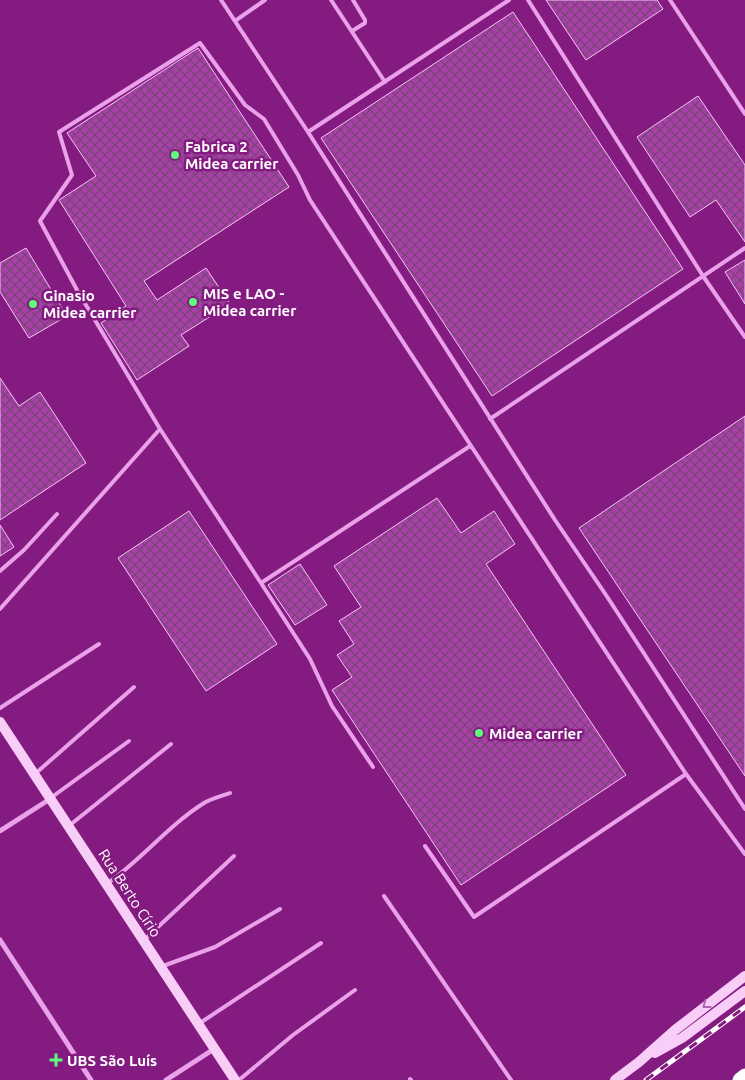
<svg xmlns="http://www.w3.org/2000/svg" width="745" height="1080" viewBox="0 0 745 1080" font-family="Ubuntu,sans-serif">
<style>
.building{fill:url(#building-cross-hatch);stroke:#f8c6f7}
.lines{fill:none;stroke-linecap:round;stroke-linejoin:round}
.lane{stroke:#eba1ea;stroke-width:4}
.street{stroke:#eba1ea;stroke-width:5}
.secondary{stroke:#f8cdf7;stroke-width:10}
.highway{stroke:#fff;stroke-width:15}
.rail-casing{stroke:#fff;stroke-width:5}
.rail{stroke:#841b81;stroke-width:3;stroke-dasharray:9;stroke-linecap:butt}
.oneway{stroke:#b262b0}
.poi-dot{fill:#5dfc7a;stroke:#841b81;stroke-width:2}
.labels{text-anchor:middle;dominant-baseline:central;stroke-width:5;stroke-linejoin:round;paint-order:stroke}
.poi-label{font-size:15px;font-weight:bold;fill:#fff;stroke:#841b81;text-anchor:start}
.street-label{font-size:15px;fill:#fff;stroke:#841b81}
</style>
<defs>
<pattern id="building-cross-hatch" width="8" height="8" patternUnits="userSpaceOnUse" patternTransform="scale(1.25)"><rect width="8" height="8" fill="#ab3fa9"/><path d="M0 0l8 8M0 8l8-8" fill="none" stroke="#774676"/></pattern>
</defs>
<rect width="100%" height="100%" fill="#841b81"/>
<path class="building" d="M546,0H657L663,9L586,60Z
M513,12L683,269L492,396L321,138Z
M198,48L289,187L144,281L157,300L206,268L230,304L181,335L189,346L137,380L101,323L126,306L59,200L96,176L67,133Z
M698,96L745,165V242L716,200L690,217L637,137Z
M26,248L67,316L29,338L0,292V263Z
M745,260V304L725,272Z
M0,378L19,406L40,392L86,463L0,520Z
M745,416V776L579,528Z
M437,498L461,533L494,511L515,544L486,564L626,775L461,885L332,690L352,677L337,655L354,644L339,621L361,607L334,566Z
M189,511L277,644L206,691L118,558Z
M0,525L14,547L0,556Z
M300,564L327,605L295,625L268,585Z"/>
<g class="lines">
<path class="lane" d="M221,0L308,132L555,520L606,595L745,809
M331,0L385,82
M528,0L703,276L745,337
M670,0L745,114
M235,21L265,0
M352,31L365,23V20L353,0
M308,132L509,0
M490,419L745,248
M470,446L261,583L160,429L77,290L40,221L72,175L59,132L200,43L245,105L264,119L298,175L310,200L686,774L745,854
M0,571L24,550L57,514
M261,583L310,659L332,706L373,767
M0,609L160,429
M0,708L99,644
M36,773L134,687
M52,797L129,741
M70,825L171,744
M425,846L474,917L686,774
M108,883C142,859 169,825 204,803C212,798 222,796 230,793
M384,896L511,1080
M144,940L234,856
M163,966L215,947L280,909
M200,1023L321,943
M410,1079L411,1080
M239,1080L293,1035L355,990"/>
<path class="street" d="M0,831L50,799
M0,940L91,1080
M166,1080L214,1049"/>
<path class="secondary" d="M0,722L235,1080
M655,1053L682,1038L745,991
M615,1080L639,1062L675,1030L745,976"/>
<path class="highway" d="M740,1080L745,1076"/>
<g class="rail-casing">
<path id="rail" d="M646,1080L745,1007"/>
</g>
<use href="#rail" class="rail"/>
</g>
<defs><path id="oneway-chevron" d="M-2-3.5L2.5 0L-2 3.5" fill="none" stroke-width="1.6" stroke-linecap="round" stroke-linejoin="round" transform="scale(1.25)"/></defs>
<use class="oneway" href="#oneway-chevron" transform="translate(706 1005) rotate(142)"/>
<g class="poi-dot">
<circle cx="175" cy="155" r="5"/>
<circle cx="193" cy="302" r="5"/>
<circle cx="33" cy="304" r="5"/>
<circle cx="479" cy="733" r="5"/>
<path d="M53.5 1052.5h5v5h5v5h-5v5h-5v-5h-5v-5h5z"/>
</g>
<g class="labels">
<g class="poi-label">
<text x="185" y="146">Fabrica 2<tspan x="185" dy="17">Midea carrier</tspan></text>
<text x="203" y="293">MIS e LAO -<tspan x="203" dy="17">Midea carrier</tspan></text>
<text x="43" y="295">Ginasio<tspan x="43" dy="17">Midea carrier</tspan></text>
<text x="489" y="733">Midea carrier</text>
<text x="67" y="1060">UBS São Luís</text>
</g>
<g class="street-label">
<text transform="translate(130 893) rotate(57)">Rua Berto Círio</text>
</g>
</g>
</svg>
